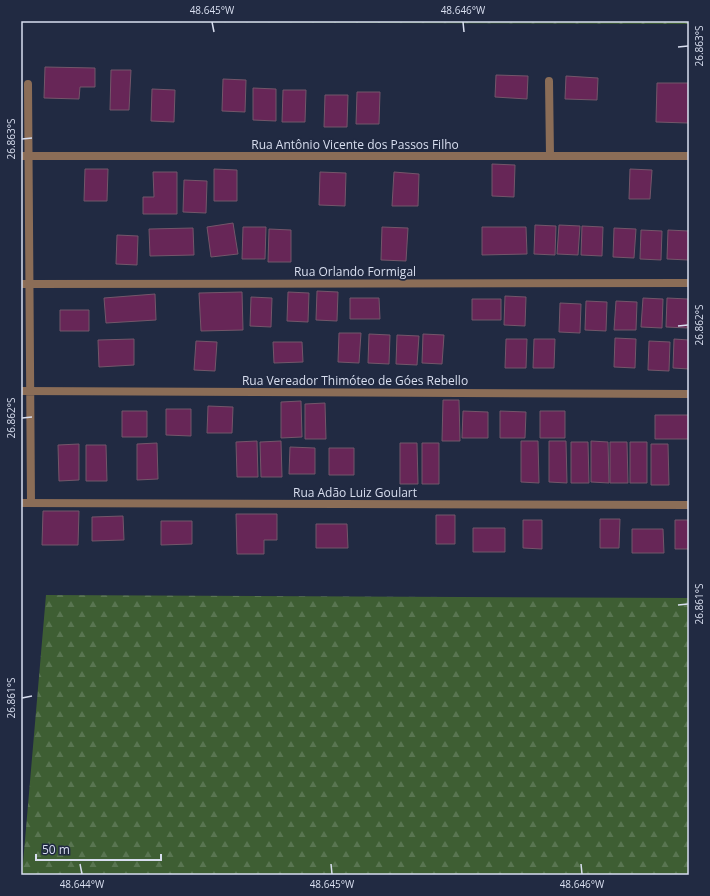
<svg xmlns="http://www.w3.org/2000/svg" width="710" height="896" viewBox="0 0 710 896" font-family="'Open Sans',sans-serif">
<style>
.forest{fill:url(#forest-firs)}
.building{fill:#672657;stroke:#73566a}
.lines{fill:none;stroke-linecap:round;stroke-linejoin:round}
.minor{stroke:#8b6d57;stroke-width:8}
.ticks{fill:none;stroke:#d8deef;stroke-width:1.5}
.labels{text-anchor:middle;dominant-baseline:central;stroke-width:3.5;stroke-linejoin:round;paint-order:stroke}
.street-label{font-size:12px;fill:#d8deef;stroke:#212a42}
.neatline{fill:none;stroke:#d8deef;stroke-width:1.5}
.ticks-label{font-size:10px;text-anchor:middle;fill:#d8deef}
</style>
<defs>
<pattern id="forest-firs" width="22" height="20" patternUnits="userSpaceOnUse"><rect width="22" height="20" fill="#3e5e33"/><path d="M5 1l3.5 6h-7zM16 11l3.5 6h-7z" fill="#597551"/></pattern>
</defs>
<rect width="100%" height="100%" fill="#212a42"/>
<path class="forest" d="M80,21H689V24L80,22Z
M46,595L689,598V875H22Z"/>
<path class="building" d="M45,67L95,68V87H80L79,99L44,98Z
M111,70H131L129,110H110Z
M496,75L528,76L527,99L495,97Z
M566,76L598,78L597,100L565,99Z
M223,79L246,80L245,112L222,111Z
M657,83H688V123L656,122Z
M253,88L276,89V121L253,120Z
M152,89L175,90L174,122L151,121Z
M283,90H306L305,122H282Z
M357,92H380L379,124H356Z
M325,95H348L347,127H324Z
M492,164L515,165L514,197L492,196Z
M85,169H108L107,201H84Z
M214,169L237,170V201H214Z
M630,169L652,170L650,199H629Z
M153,172H177V214H143V197H154Z
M320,172L346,173L345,206L319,205Z
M394,172L419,174L418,206H392Z
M184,180L207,181L206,213L183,212Z
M233,223L238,254L211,257L207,227Z
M535,225L556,226L555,255L534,254Z
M559,225L580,226L578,255L557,254Z
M582,226L603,227L602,256L581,255Z
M243,227H266L265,259H242Z
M382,227L408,228L406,261L381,260Z
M482,227H526L527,254L482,255Z
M193,228L194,255L150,256L149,229Z
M614,228L636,229L634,258L613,257Z
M269,229L291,230V262H268Z
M641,230L662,231L661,260L640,259Z
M668,230L689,231L688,260L667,259Z
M117,235L138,236L137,265L116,264Z
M317,291L338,292L337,321L316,320Z
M242,292L243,330L201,331L199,293Z
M288,292L309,293L308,322L287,321Z
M155,294L156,320L106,323L104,298Z
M505,296L526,297L525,326L504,325Z
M251,297L272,298L271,327L250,326Z
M350,298H379L380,319H350Z
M643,298L663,299L662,328L641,327Z
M667,298L688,299L687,328L666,327Z
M472,299H501V320H472Z
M586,301L607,302L606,331L585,330Z
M616,301L637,302L636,330H614Z
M560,303L581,304L580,333L559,332Z
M60,310H89V331H60Z
M339,333H361L359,363L338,362Z
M369,334L390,335L389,364L368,363Z
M423,334L444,335L442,364L422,363Z
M397,335L419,336L417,365L396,364Z
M615,338L636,339L635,368L614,367Z
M134,339V365L99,367L98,340Z
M506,339H527L526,368H505Z
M534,339H555L554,368H533Z
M674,339L689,340V369L673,368Z
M196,341L217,342L215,371L194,370Z
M649,341L670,342L669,371L648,370Z
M273,342H302L303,362L274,363Z
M443,400H459L460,441H442Z
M301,401L302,437L281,438V402Z
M325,403L326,439H305V404Z
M208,406L233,407L232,433H207Z
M166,409H191V436L166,435Z
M122,411H147V437H122Z
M463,411L488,412V438H462Z
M500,411L526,412L525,438H500Z
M540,411H565V438H540Z
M655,415H689V439H655Z
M257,441L258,477H237L236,442Z
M281,441L282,477H261L260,442Z
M521,441H538L539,483L521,482Z
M549,441H566L567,483L549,482Z
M591,441L608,442L609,483L591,482Z
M571,442H588L589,483H571Z
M610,442H627L628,483H610Z
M630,442H647V483H630Z
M157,443L158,479L137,480V444Z
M400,443H417L418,484H400Z
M422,443H439V484H422Z
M79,444V480L59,481L58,445Z
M651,444H668L669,485H651Z
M86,445H106L107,481H86Z
M290,447L315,448V474H289Z
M329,448H354V475H329Z
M43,511H79L78,545H42Z
M236,514H277V540H264V554H237Z
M436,515H455V544H436Z
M123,516L124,540L92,541V517Z
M600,519H620L619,548H600Z
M523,520H542V549L523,548Z
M675,520H689V549H675Z
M161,521H192V544L161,545Z
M316,524H347L348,548H316Z
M473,528H505V552H473Z
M632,529H663L664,553H632Z"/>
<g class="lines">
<path class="minor" d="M549,81L550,156
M28,84L31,503
M21,156H689
M21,284L689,283
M21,391L689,394
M21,503L689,505"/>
</g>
<path class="ticks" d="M212,22L214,32M463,22L464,32M678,47L688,46M22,139L32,138M678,326L688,325M22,418L32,417M678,605L688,604M22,698L32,696M80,864L82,874M331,864L332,874M581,864L582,874"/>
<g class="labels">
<g class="street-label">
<text x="355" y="144">Rua Antônio Vicente dos Passos Filho</text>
<text x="355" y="271">Rua Orlando Formigal</text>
<text x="355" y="380">Rua Vereador Thimóteo de Góes Rebello</text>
<text x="355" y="492">Rua Adão Luiz Goulart</text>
</g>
</g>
<rect width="710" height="896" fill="none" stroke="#212a42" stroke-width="44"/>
<path d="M36 854v6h125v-6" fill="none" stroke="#d8deef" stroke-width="2"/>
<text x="42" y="854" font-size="12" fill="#d8deef" stroke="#212a42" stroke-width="3" paint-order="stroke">50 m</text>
<rect x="22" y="22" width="666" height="852" class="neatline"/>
<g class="ticks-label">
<text x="212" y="14">48.645°W</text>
<text x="463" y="14">48.646°W</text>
<text transform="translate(699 46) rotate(-90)" y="4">26.863°S</text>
<text transform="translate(11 139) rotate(-90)" y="4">26.863°S</text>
<text transform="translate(699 325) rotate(-90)" y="4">26.862°S</text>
<text transform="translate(11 418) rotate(-90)" y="4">26.862°S</text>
<text transform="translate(699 604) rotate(-90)" y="4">26.861°S</text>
<text transform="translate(11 698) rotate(-90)" y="4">26.861°S</text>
<text x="82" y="888">48.644°W</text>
<text x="332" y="888">48.645°W</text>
<text x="582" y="888">48.646°W</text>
</g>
</svg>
